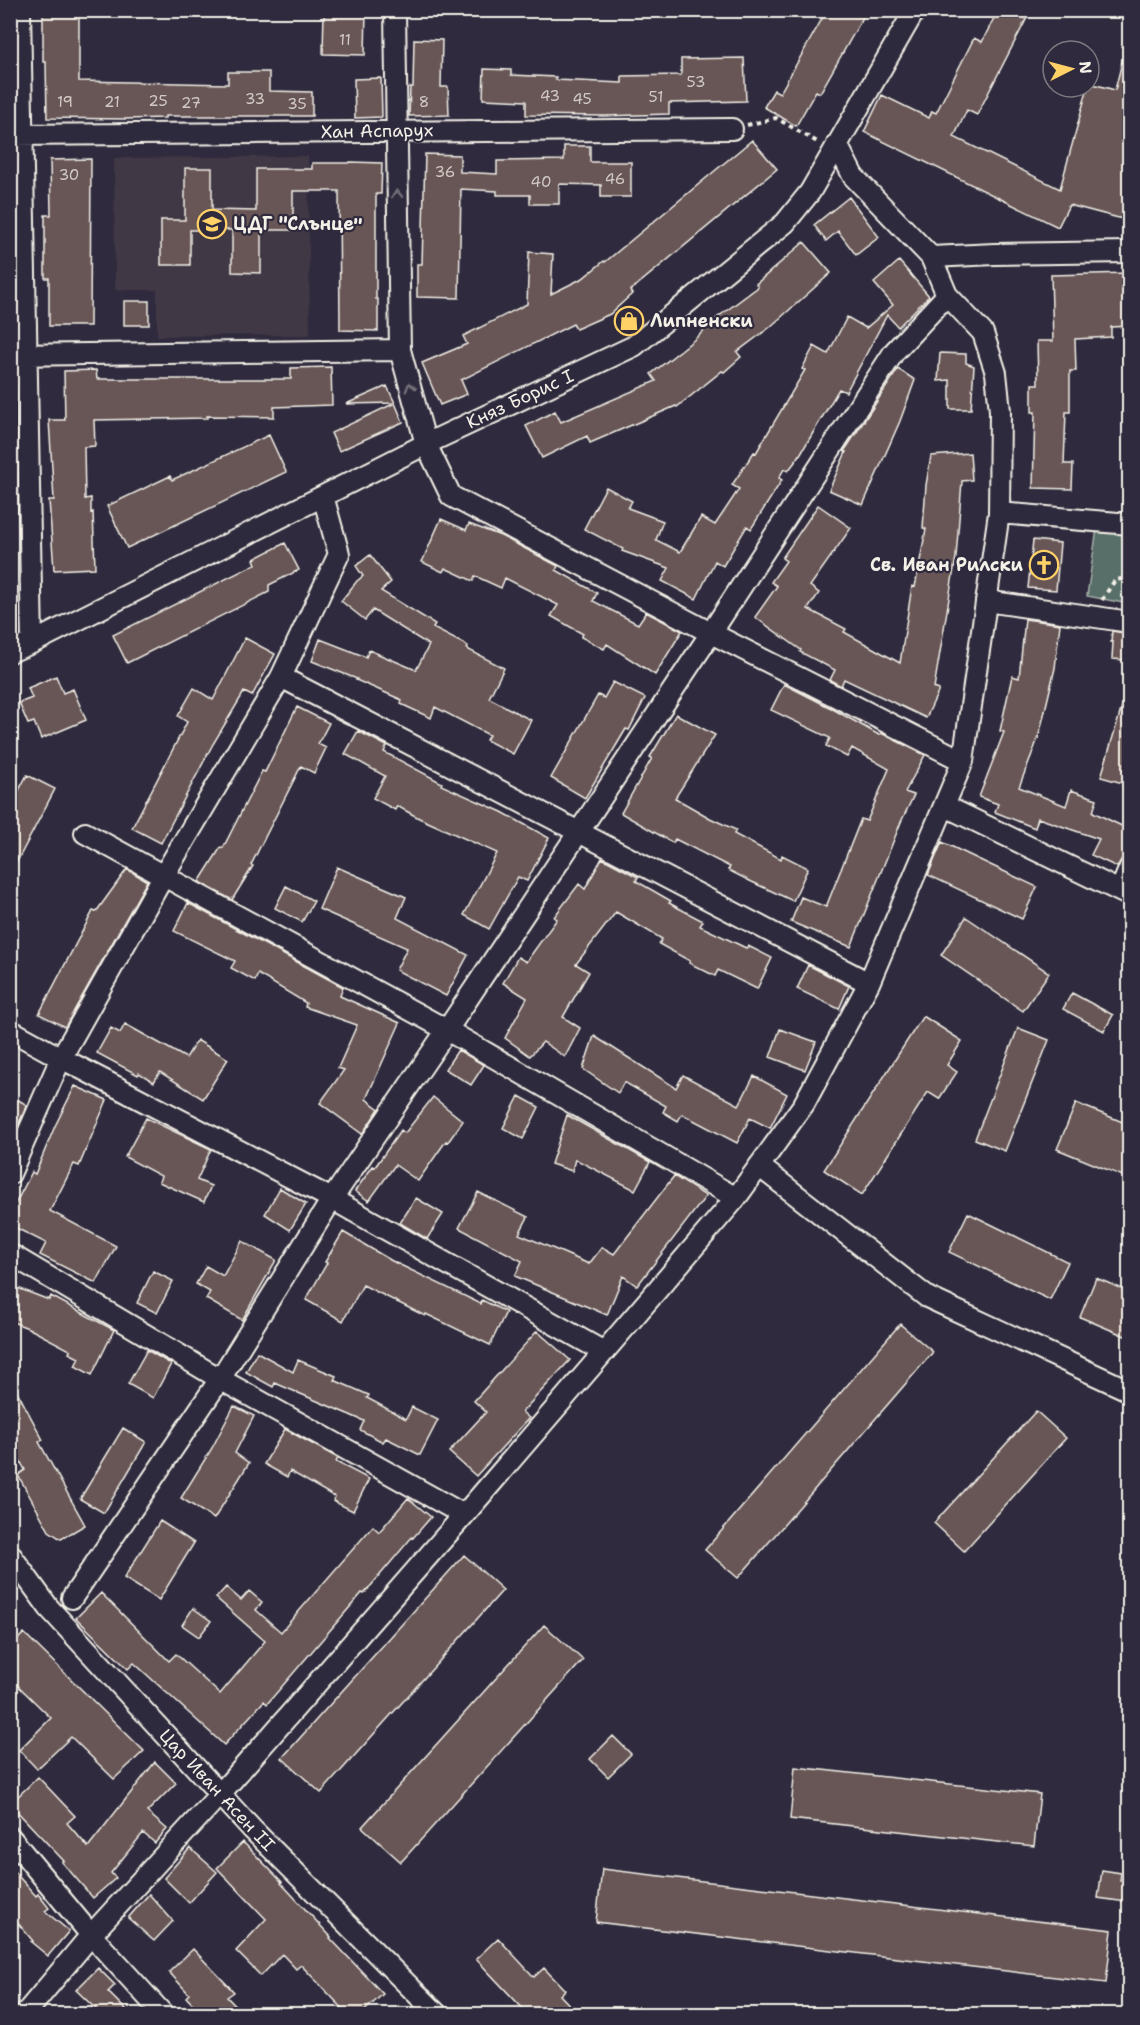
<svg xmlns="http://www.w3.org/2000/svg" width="1140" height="2025" viewBox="0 0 1140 2025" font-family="'Shantell Sans',sans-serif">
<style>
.built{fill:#403744}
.green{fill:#596e68;stroke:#a6b0a8;stroke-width:1.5}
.building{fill:#685656;stroke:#f4f1e8;stroke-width:1.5}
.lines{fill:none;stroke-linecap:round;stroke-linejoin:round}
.minor-casing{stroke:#f4f1e8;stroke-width:24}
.path{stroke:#f4f1e8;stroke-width:4;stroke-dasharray:4.5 4.5;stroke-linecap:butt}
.minor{stroke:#2f2a3d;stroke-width:20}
.oneway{stroke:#747079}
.labels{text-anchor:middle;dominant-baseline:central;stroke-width:4.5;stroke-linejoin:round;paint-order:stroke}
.number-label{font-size:15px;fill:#d1cac4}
.street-label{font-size:18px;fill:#f4f1e8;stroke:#2f2a3d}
.poi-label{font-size:18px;font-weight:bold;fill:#f4f1e8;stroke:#2f2a3d;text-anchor:start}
</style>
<rect width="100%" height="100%" fill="#2f2a3d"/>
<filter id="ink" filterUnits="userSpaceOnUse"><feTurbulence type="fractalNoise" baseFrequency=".0167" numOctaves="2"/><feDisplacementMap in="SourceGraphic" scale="12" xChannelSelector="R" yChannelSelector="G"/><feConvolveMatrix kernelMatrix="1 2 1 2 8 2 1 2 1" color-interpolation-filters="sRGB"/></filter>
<g filter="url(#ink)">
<path class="built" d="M308,156L310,335L157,336V290H115L114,158Z"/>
<path class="green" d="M1098,522L1129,526V604L1087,596Z"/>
<path class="building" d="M43,10H79V81L228,84V72H269V91L312,92V116H165V118L125,119L47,118L46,62H43Z
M324,10H366L365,55L323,54Z
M827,10H867L820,93L816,91L796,126L764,107L774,90L780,93Z
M998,10H1031L977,115L967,110L954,137L1060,189L1089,83L1115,90L1124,54L1130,55V221L1069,205L1058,227L864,132L882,95L929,118L932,111L936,113L974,38L982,42Z
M414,39L442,40L441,87H448L449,115L409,116L410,87H413Z
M744,58L746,101L669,103V114L605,116L526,115V101L483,99L484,69L511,70V75L556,77V80L622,83V76L681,75V59Z
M381,78L382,117L355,118L354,79Z
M752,140L777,169L630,291L632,294L610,314L576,329L573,324L461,380L467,394L440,405L422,363L467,344L463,336L527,304L529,252L553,254L551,294L583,278L604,261L605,262Z
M564,146H590V162H631V197H601V185L559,184V204H530V195H497V191L461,189L459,298L417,297V264H422L425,154L460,155V172L497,174V161L564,160Z
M91,159L90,326H49V278H45V215H51L50,160Z
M350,162L382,163L381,194H376V299H378V331L340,330L339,191H293V230H261V273L232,272V230H190V265H161V220H185V168H212V210L256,211V169H312V163H349Z
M849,197L879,237L856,255L838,231L826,241L814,225Z
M804,242L831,273L769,328L737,352L741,357L724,372L722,371L677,407L676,406L590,443L587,436L542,458L526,426L555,411L561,422L656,381L651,374L695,339L718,317L758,287L756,284Z
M899,261L929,296L898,327L887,315L846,392L839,389L798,458L788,471L784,469L779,478L782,480L751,529L747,526L723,566L715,561L696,599L662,581L669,568L622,551L623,549L584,529L606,487L632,501L628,508L663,521L656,540L680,552L701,517L715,525L739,489L732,485L754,452L756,453L805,370L802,369L814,346L828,354L847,317L866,328L893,305L874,283Z
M1130,273V326L1111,327V337L1075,339L1076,371H1070V412H1066L1064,464H1073L1072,489L1033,488L1035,412H1032V384H1038L1037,341H1053L1051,275Z
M124,301H149V325H124Z
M940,353L966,354V363L974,366L971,409H950V380L938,381Z
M331,367L332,405L274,407V417L207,416V418L94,420L95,446L84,447L85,499L91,498V513L93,512L95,568L54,570L49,500H54L49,420H65L64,371L96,370L97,379H291V368Z
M898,369L915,380L900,421L863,505L829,490L846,452L844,451L847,447Z
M387,386L395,403L346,404Z
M395,403L403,422L339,451L331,433Z
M269,435L286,472L127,548L107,506L170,476L172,480Z
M970,453L972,480L962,481L956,557L934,688L939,690L926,718L844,679L841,686L830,680L835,670L800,652L801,650L755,617L777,586L771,582L786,561L782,558L818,505L851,528L810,586L819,593L808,609L846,629L844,632L900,663L912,586L915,587L926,529L923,528L926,485L931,456Z
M441,519L466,530L469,524L501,536L558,566L556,570L597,593L593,601L638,624L646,612L682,631L655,675L607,644L604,649L581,637L583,634L551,616L558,605L505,578L501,588L475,576L473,581L445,568L443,572L422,562Z
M1033,540L1060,543L1056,590L1028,588Z
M285,543L299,570L269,585V592L127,663L113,635L256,564L254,559Z
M370,555L391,582L381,591L435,624L433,628L468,646L467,649L504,668L489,698L531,720L513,754L486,740L489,735L435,707L431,718L401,704L402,700L356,680L357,679L312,661L320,639L366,657L369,650L416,670L429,645L373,610L365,620L341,601L357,581L363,576L356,566Z
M1025,619L1060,624L1055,668L1039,736L1019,787L1066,806L1071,790L1097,799L1093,812L1130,830V847L1117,867L1091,855L1099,839L1038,818L1035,828L995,812L998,804L979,797L1004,732L1000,731L1012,676L1019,678Z
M1112,631L1130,634V659H1126V660L1112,659L1113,642H1111Z
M245,638L275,654L252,696L244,692L213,744L161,843L132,828L187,722L178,716L194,688L213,700Z
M56,676L63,693L73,689L86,720L41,739L34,722L28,724L19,703L32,698L28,688Z
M613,682L645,698L629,730L626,729L585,798L551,778L598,695L604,698Z
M784,684L831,708L879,735L881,733L925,755L905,792L914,795L901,822L851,947L791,922L801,897L826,907L861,819L867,821L889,769L852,748L847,757L826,746L830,738L771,710Z
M1126,693L1130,694V785L1101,777Z
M297,707L329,723L318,744L326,748L314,773L301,766L251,865L253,866L232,900L199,882L221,847L223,848L262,771L265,772Z
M676,714L715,735L675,798L710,818L736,830L734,834L781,859L782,855L808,868L793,901L752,882L728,870L730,867L675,839L673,843L621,813L652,758L650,757Z
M358,731L387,746L384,752L442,783L441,785L502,812L549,838L527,881L518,877L489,929L464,915L497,853L419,818L397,806L395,810L373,798L385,776L345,754Z
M27,775L55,789L10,875V807Z
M942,842L1037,887L1022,919L928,875Z
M602,858L638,877L636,881L671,901L669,903L703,921L700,926L746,948L748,946L772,958L757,989L718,970L715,976L689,963L690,961L659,944L662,939L616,912L576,964L589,972L563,1017L580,1028L565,1057L543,1042L530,1056L505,1038L527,998L503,983L518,957L526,962L557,919L554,917L579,884L585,889Z
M337,867L406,897L397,918L468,955L446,996L396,970L407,948L319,909Z
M127,869L147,881L65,1027L39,1014L93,911L96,912Z
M286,886L314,901L302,922L275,908Z
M188,903L343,987L340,996L400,1023L366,1099L379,1109L362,1134L320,1103L344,1070L338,1068L357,1025L305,1007L306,1003L258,974L255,981L231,968L235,961L174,931Z
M966,917L1049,973L1023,1011L941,955Z
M808,965L849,986L839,1009L797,989Z
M1072,993L1113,1015L1104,1031L1063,1009Z
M923,1016L962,1041L947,1065L957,1072L939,1099L928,1092L862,1195L824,1170Z
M125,1024L186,1058L197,1040L228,1059L203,1099L160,1072L154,1082L139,1073L138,1075L97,1053L111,1028L120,1033Z
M1018,1028L1049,1040L1005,1151L975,1139Z
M780,1029L816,1042L805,1070L770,1057Z
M594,1036L676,1088L683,1075L739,1105L754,1076L787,1094L770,1128L750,1118L737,1143L682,1114L678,1121L663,1112L666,1106L624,1082L618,1093L583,1069Z
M458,1050L484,1065L471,1085L445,1069Z
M75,1086L107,1100L79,1166L74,1164L50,1211L116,1246L96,1283L40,1255L46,1243L10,1225V1214L32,1172L35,1174L55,1126Z
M10,1095L27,1105L10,1143Z
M519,1096L539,1107L523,1139L503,1128Z
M433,1097L463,1121L448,1142L446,1141L418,1181L395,1165L369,1201L355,1191L373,1166L375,1167L401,1130L405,1133Z
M1076,1103L1130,1125V1179L1057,1149Z
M567,1115L650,1162L635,1190L575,1159L572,1171L551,1164Z
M146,1118L211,1149L197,1180L211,1186L204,1202L159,1182L161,1176L125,1157Z
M674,1176L706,1196L637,1286L623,1276L607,1315L515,1276L522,1261L459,1228L478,1192L528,1217L519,1234L589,1264L602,1247L614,1254Z
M280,1188L306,1204L290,1230L265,1214Z
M416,1198L443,1214L427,1239L400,1223Z
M968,1213L1068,1262L1050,1300L949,1252Z
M343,1232L392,1261L481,1304L482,1300L506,1312L490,1345L426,1314L425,1316L363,1285L343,1321L306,1300L327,1263L325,1262Z
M242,1241L276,1260L242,1320L206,1299L210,1292L196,1284L206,1266L223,1276Z
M153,1271L173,1281L157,1313L137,1303Z
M1096,1278L1130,1292V1338L1080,1317Z
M10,1285L49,1300L51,1296L114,1330L92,1375L75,1366L79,1358L69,1353L70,1350L28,1328L10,1321Z
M900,1324L933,1352L738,1578L705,1550Z
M537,1331L570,1360L522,1412L529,1418L476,1476L449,1452L486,1412L474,1401Z
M147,1350L171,1364L153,1398L128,1384Z
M257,1352L293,1372L298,1360L336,1376L334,1380L369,1395L367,1398L406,1419L412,1407L438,1420L420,1455L386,1438L383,1442L360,1430L364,1421L275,1383L273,1387L246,1372Z
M10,1378L43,1440L39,1442L85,1525L61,1539L49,1531L18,1475L25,1470L10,1442Z
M234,1406L254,1416L235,1453L249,1463L214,1519L181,1498L212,1448Z
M1036,1411L1066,1438L964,1551L934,1523Z
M123,1428L146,1442L104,1513L80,1499Z
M285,1429L338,1458L336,1462L369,1479L353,1511L333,1501L335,1497L290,1471L287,1477L264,1464Z
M408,1498L431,1517L413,1538L412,1537L364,1594L362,1593L267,1704L264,1701L224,1745L134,1663L128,1669L76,1618L101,1593L169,1661L176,1654L220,1694L265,1641L216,1598L226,1587L241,1600L249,1591L262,1602L256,1610L281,1632L373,1526L379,1532Z
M160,1521L194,1543L159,1600L124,1578Z
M464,1555L503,1590L321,1793L282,1758Z
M193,1608L211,1621L199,1637L182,1625Z
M544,1625L583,1660L401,1862L362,1827Z
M24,1633L144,1751L114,1779L71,1737L37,1769L19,1750L51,1718L10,1678V1647Z
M613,1736L631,1754L608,1777L590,1759Z
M155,1762L176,1783L147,1812L167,1829L155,1843L143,1833L111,1873L116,1878L93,1898L62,1862L64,1861L10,1804L38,1777L75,1816L67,1823L88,1847Z
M795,1767L1040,1794L1034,1846L790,1819Z
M243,1842L282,1882L281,1883L331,1937L330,1938L383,1994L361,2014H348L301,1965L296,1969L282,1954L261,1976L236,1951L266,1919L217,1868Z
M190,1848L217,1872L189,1903L164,1878Z
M10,1867L36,1896L38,1894L49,1908L45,1911L69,1931L48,1956L31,1942L33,1941L10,1914Z
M602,1869L1112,1930L1106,1983L596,1922Z
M1102,1870L1121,1873L1120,1881L1129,1882L1126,1902L1098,1898Z
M149,1894L173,1921L154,1941L128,1918Z
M498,1938L534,1977L544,1968L565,1990L560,1995L578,2014H528L476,1959Z
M193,1949L234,1992L227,1997L243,2014H202L186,1997L189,1994L169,1972Z
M98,1968L115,1985L108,1992L130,2014H101L76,1990Z"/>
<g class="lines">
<g class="minor-casing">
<path id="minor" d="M20,10L32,643
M395,10L400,350L426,444L451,496L711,633L963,761
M10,135L732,129
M931,257L995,254L1130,252
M10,355L400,350
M999,513L1130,524
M986,601L1130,622
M10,652L32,643L426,444L634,346L785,223L810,192L915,10
M281,677L869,983
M945,806L1130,896
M85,833L447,1030L736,1198
M1120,891L1130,867
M10,1030L61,1058L332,1199L604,1352
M759,1166L927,1297L1130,1391
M10,1174L61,1058L164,875L281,677L339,554L323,496
M10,1254L220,1379L464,1515
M10,1554L49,1608L252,1829L437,2014
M72,1598L220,1379L332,1199L447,1030L711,633L894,352L947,295
M10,1837L91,1935L163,2014
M25,2014L91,1935L220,1794L464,1515L736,1198L804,1104L869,983L963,761L999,513L1000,411L996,373L983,333L947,295L931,257L853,176L837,144"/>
</g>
<path class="path" d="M747,125L776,118L819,143
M1102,600L1115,580L1130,578"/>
<use href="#minor" class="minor"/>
</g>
<defs><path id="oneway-chevron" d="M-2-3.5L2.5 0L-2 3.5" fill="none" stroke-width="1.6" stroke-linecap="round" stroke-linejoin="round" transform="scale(1.5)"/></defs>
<g class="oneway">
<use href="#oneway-chevron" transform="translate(397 194) rotate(-91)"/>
<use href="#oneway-chevron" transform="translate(410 387) rotate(-106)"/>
</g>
</g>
<defs>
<g id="school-ring" transform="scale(1.5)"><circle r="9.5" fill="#2f2a3d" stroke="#ffd166" stroke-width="1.5"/><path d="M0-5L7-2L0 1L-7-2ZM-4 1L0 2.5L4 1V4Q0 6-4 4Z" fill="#ffd166"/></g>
<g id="shop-ring" transform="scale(1.5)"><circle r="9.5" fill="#2f2a3d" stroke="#ffd166" stroke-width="1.5"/><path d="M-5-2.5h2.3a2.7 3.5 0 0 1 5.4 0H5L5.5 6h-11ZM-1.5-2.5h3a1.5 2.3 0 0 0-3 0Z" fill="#ffd166"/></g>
<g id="church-ring" transform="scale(1.5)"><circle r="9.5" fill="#2f2a3d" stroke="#ffd166" stroke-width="1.5"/><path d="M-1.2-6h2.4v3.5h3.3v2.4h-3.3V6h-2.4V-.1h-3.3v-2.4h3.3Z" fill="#ffd166"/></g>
</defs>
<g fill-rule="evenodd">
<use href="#school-ring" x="212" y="224"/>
<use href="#shop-ring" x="629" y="321"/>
<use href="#church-ring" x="1044" y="565"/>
</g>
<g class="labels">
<g class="number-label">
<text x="345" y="40">11</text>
<text x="696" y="82">53</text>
<text x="550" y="96">43</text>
<text x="656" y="97">51</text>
<text x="255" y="99">33</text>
<text x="582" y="99">45</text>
<text x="158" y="101">25</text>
<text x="65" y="102">19</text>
<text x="112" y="102">21</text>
<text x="424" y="102">8</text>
<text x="191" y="103">27</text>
<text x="297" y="104">35</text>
<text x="445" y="172">36</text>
<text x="69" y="175">30</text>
<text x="615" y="179">46</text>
<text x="541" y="182">40</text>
</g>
<g class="street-label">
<text transform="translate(377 131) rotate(-1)">Хан Аспарух</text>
<text transform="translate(520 399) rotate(-25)">Княз Борис I</text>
<text transform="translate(217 1790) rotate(47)">Цар Иван Асен II</text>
</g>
<g class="poi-label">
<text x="233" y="224">ЦДГ "Слънце"</text>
<text x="650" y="321">Липненски</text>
<text x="1023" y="565" text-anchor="end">Св. Иван Рилски</text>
</g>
</g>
<rect width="1140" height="2025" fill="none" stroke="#2f2a3d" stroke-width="36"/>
<rect x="18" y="18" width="1104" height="1989" fill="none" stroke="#f4f1e8" stroke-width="2" filter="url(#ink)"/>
<g transform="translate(1071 69) rotate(84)"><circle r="28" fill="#2f2a3d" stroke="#7e7a81" stroke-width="1.5"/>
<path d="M0-4.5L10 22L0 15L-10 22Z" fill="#ffd166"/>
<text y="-9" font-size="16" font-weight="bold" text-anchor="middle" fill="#f4f1e8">N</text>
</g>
</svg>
